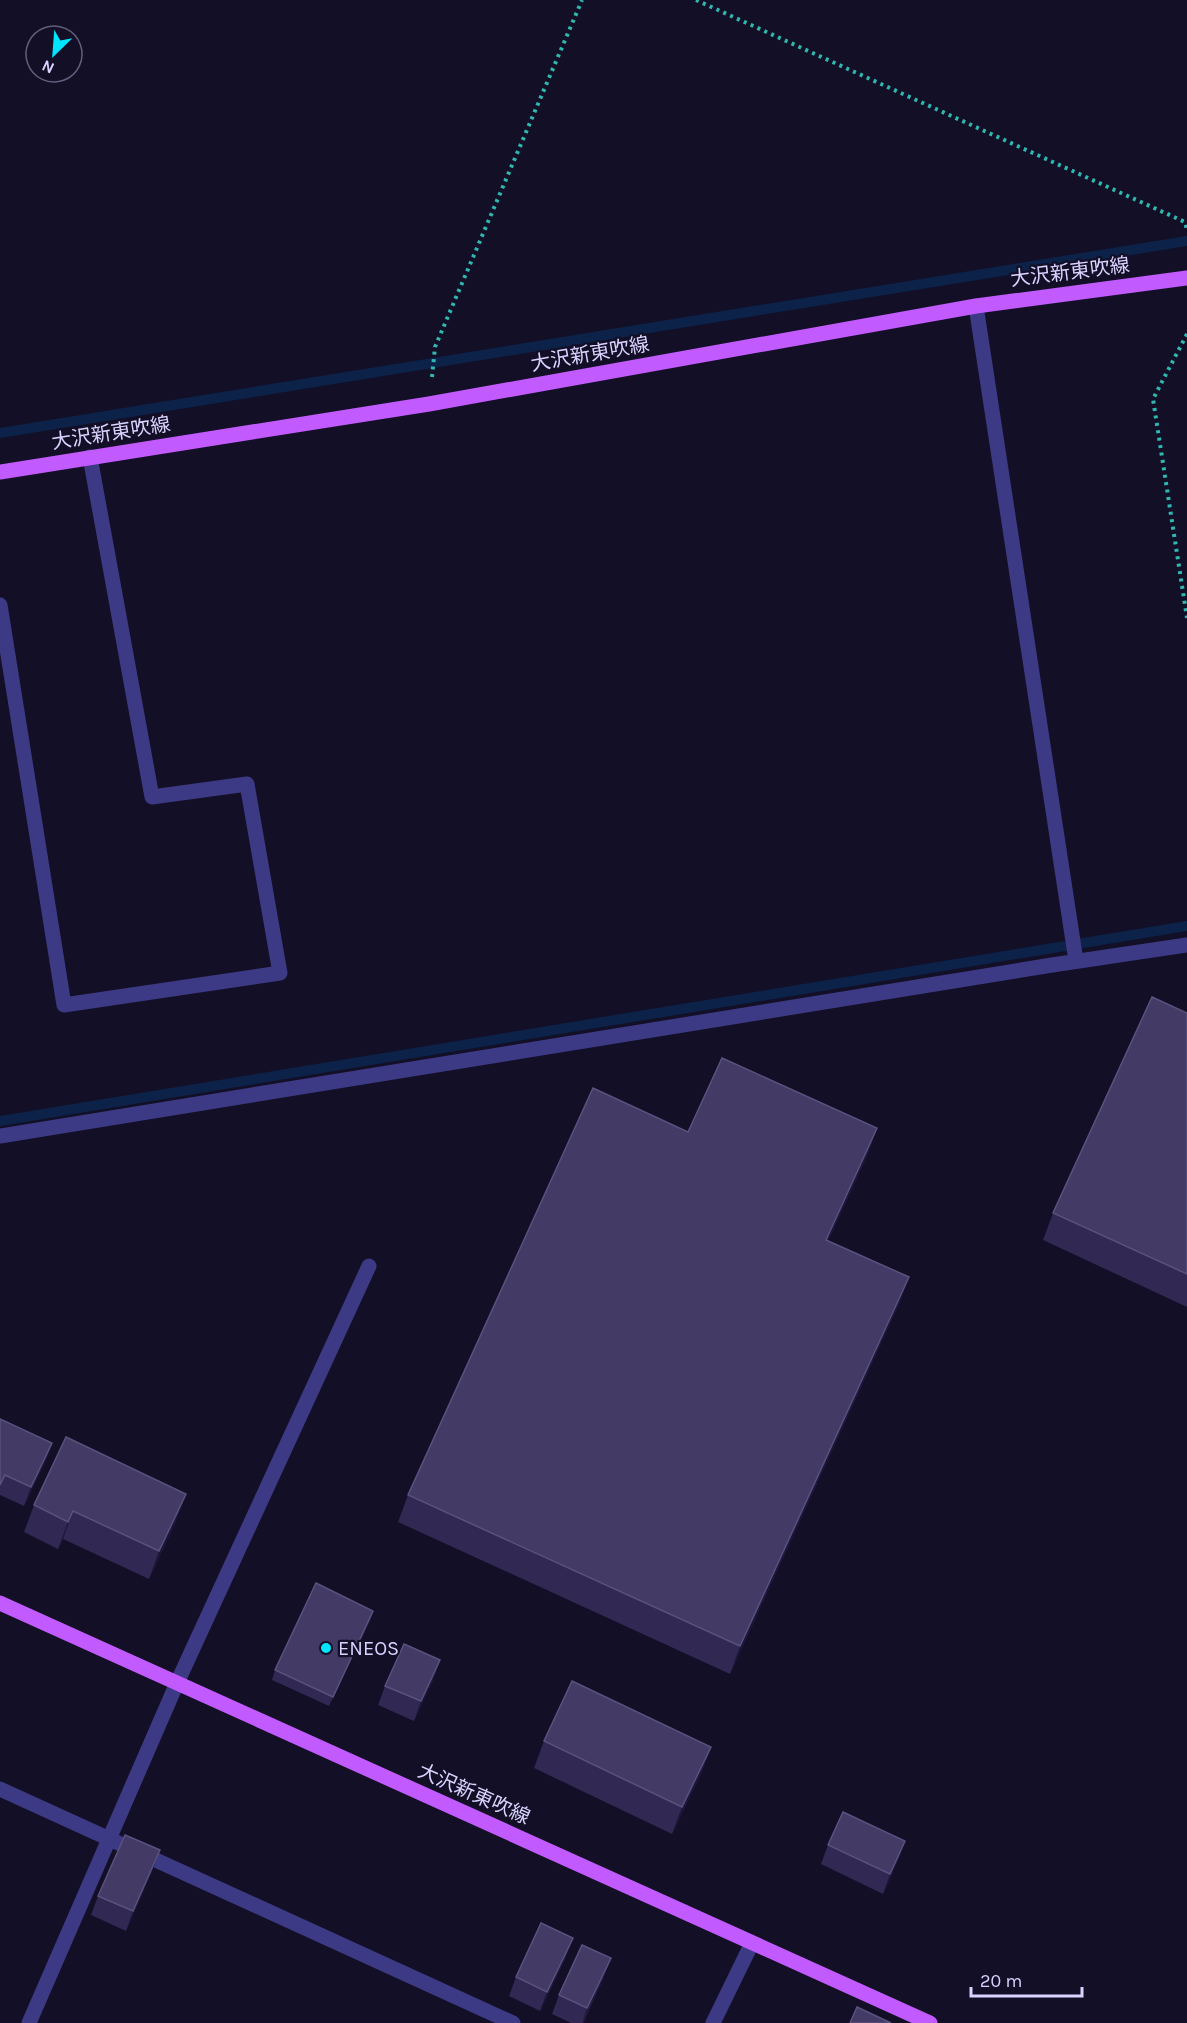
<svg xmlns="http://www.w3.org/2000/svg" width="1187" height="2023" viewBox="0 0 1187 2023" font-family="Karla,'Noto Sans JP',sans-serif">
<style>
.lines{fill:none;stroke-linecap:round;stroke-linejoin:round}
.stream{stroke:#0c2248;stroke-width:10}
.path{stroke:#2fb8b0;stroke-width:4;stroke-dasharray:3 4.5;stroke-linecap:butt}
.minor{stroke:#3d3a85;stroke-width:15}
.major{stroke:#c25bff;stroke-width:15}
.wall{fill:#312854}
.shaded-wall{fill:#1d163a}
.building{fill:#433a66;stroke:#5a527e;stroke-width:1.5}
.poi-dot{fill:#00e5ff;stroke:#130f26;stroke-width:2}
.labels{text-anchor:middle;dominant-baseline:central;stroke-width:4.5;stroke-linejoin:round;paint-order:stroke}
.street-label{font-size:20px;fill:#d9d4ff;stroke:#130f26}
.poi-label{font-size:20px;fill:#d9d4ff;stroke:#130f26;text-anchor:start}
</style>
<rect width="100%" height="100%" fill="#130f26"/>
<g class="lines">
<path class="stream" d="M0,433L1187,241
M0,1121L1187,926"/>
<path class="path" d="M696,0L1185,222L1187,230
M1187,334L1153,399L1187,618
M432,377L435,347L582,0"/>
<path class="minor" d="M976,306L1076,961
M0,605L64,1005L280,973L247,784L152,797L90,457
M0,1136L1052,965L1187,945
M0,1789L513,2023
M29,2023L177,1683L369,1266
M713,2023L752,1943"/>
<path class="major" d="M0,472L429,404L976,306L1187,278
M0,1603L930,2023"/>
</g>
<path class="wall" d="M1187,1013V1307L1043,1240L1053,1213Z
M877,1128L867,1156L828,1241L909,1277L899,1304L730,1674L398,1522L408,1495L688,1132Z
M0,1419L52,1443L45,1462L24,1506L0,1495Z
M34,1505L176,1521L149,1579L63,1539L58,1549L24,1532Z
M373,1611L370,1621L329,1706L272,1680L275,1670Z
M440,1660L433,1680L414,1721L378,1705L385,1686Z
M544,1741L711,1747L701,1774L672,1834L534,1768Z
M905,1841L898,1860L883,1894L821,1864L828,1845Z
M153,1869L126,1931L91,1915L98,1896Z
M566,1957L540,2011L509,1996L516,1977Z
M604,1977L583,2023H571L552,2014L559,1995Z"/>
<path class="shaded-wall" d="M877,1128L867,1156L816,1267L826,1240Z
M909,1277L899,1304L730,1674L740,1646Z
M52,1443L45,1462L24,1506L31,1487Z
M186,1494L176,1521L149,1579L159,1551Z
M73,1511L63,1539L58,1549L68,1522Z
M373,1611L370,1621L329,1706L333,1697Z
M440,1660L433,1680L414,1721L421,1701Z
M711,1747L701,1774L672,1834L682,1807Z
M905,1841L898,1860L883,1894L890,1874Z
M160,1850L153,1869L126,1931L133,1911Z
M573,1938L566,1957L540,2011L547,1992Z
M611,1958L604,1977L582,2023L587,2008Z"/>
<path class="building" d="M1152,997L1187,1013V1274L1053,1213Z
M722,1058L877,1128L826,1240L909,1277L740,1646L408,1495L593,1088L688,1132Z
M0,1419L52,1443L31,1487L5,1475L0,1485Z
M66,1437L186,1494L159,1551L73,1511L68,1522L34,1505Z
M316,1583L373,1611L333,1697L275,1670Z
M404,1644L440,1660L421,1701L385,1686Z
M572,1681L711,1747L682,1807L544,1741Z
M843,1812L905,1841L890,1874L828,1845Z
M125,1835L160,1850L133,1911L98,1896Z
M541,1923L573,1938L547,1992L516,1977Z
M582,1945L611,1958L587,2008L559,1995Z
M857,2007L891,2023H850Z"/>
<circle class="poi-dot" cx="326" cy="1648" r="6"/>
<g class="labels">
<g class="street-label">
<text transform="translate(1070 272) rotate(-7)">大沢新東吹線</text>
<text transform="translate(590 354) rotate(-10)">大沢新東吹線</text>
<text transform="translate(111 433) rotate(-9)">大沢新東吹線</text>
<text transform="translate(474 1794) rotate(24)">大沢新東吹線</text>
</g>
<g class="poi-label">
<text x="338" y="1648">ENEOS</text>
</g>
</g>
<g transform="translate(54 54) rotate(205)"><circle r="28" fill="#130f26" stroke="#625e7d" stroke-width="1.5"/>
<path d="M0-4.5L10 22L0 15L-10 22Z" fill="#00e5ff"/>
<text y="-9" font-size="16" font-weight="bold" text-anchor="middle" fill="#d9d4ff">N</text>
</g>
<path d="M971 1987v9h111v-9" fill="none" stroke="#d9d4ff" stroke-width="3"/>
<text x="980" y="1987" font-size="18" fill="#d9d4ff" stroke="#130f26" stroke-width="4.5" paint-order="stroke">20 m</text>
</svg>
